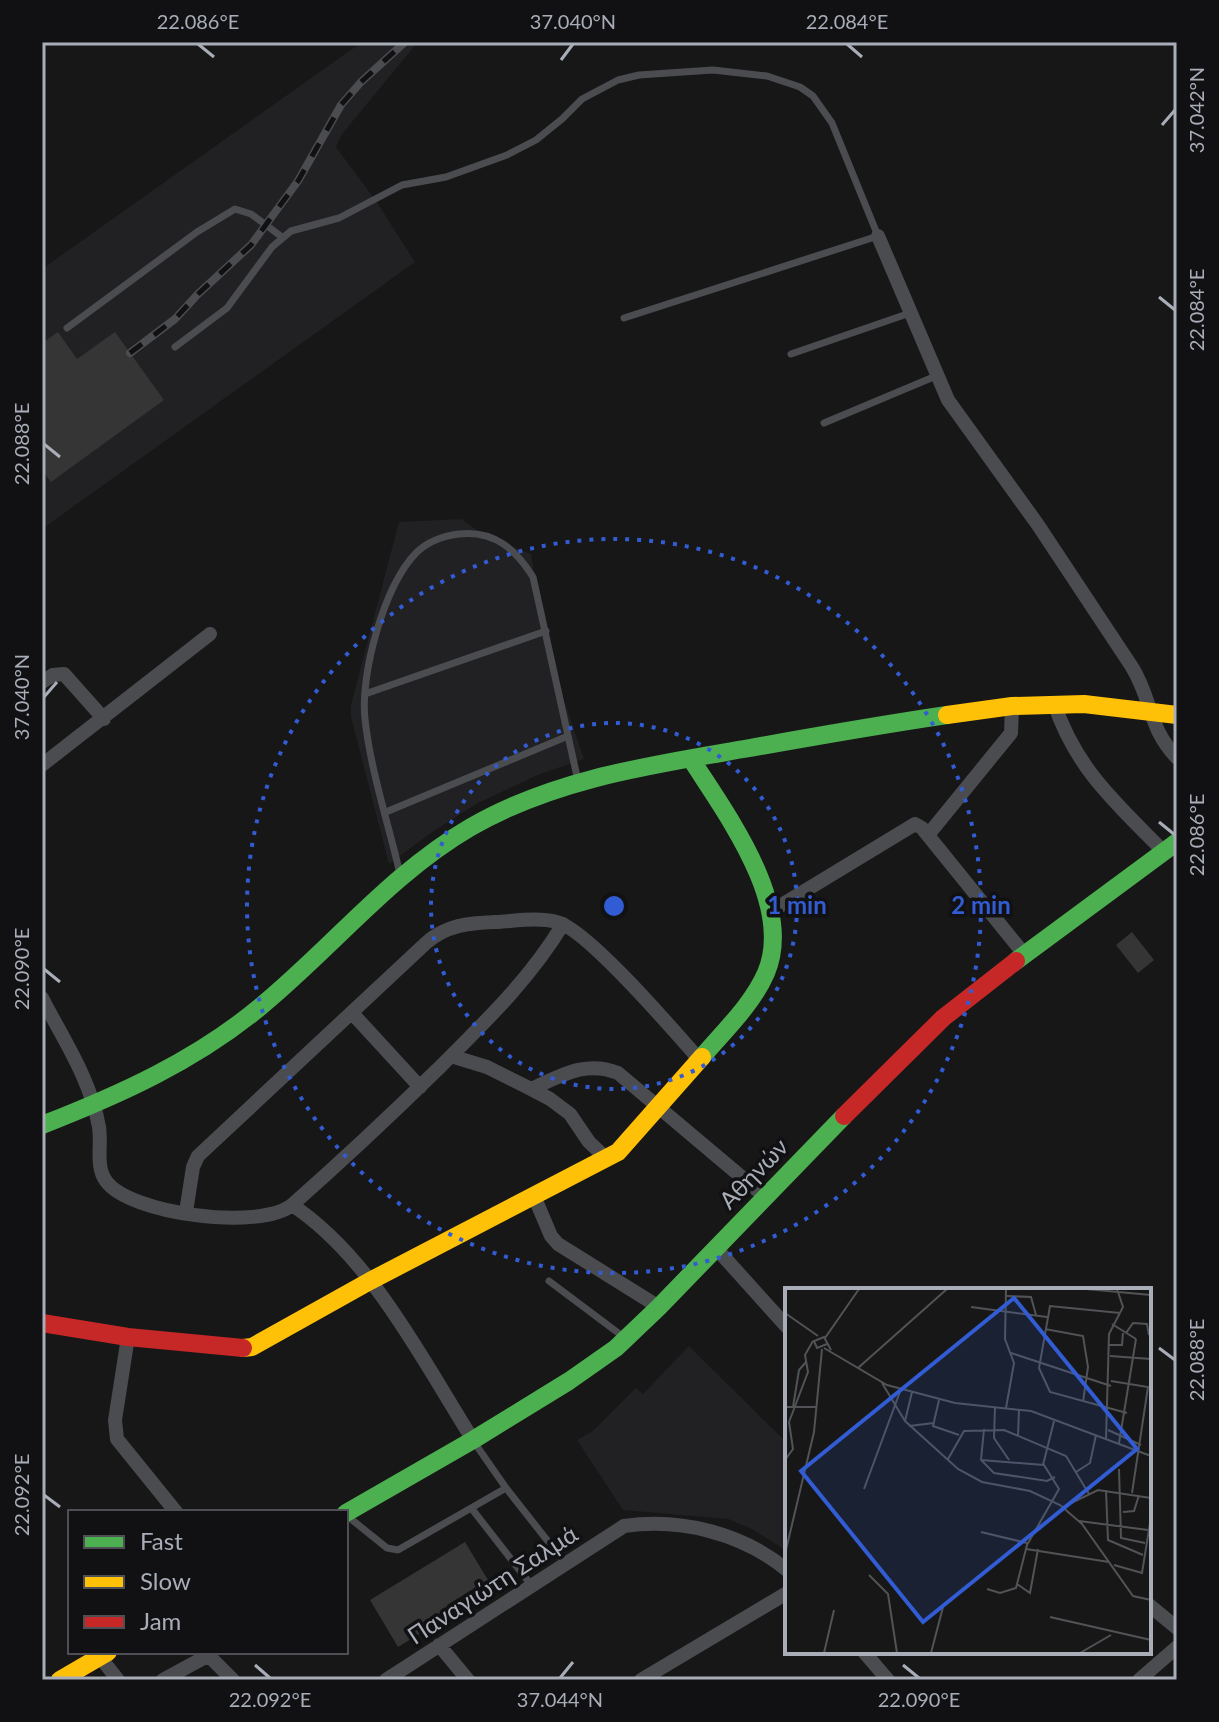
<svg xmlns="http://www.w3.org/2000/svg" width="1219" height="1722" viewBox="0 0 1219 1722" font-family="Lato,sans-serif">
<style>
.built{fill:#212123}
.building{fill:#353536}
.lines{fill:none;stroke-linecap:round;stroke-linejoin:round}
.lane{stroke:#4b4c50;stroke-width:7}
.street{stroke:#4b4c50;stroke-width:14}
.fast{stroke:#4caf50;stroke-width:18}
.slow{stroke:#ffc107;stroke-width:18}
.jam{stroke:#c62828;stroke-width:18}
.rail-casing{stroke:#4b4c4f;stroke-width:8}
.rail{stroke:#111113;stroke-width:5;stroke-dasharray:15;stroke-linecap:butt}
.ticks{fill:none;stroke:#a8adb8;stroke-width:3}
.ring{fill:none;stroke:#325cd3;stroke-width:4;stroke-dasharray:4 8}
.labels{text-anchor:middle;dominant-baseline:central;stroke-width:7;stroke-linejoin:round;paint-order:stroke}
.street-label{font-size:24px;fill:#a8adb8;stroke:#111113}
.inset-road{fill:none;stroke:#515357;stroke-width:2}
.view{fill:#325cd3;fill-opacity:0.15;stroke:#325cd3;stroke-width:4}
.inset-edge{fill:none;stroke:#a8adb8;stroke-width:4}
.centre{fill:#325cd3;stroke:#111113;stroke-width:4}
.ring-label{font-size:24px;text-anchor:middle;font-weight:bold;fill:#325cd3;stroke:#111113;stroke-width:7;stroke-linejoin:round;paint-order:stroke}
.neatline{fill:none;stroke:#a8adb8;stroke-width:3}
.ticks-label{font-size:20px;text-anchor:middle;fill:#a8adb8}
</style>
<rect width="100%" height="100%" fill="#171717"/>
<path class="built" d="M362,42H418L342,134L336,147L376,201L415,262L42,529V269Z
M462,519L484,536L531,554L546,648L584,759L540,774L476,804L428,835L389,864L351,717V705L399,522Z
M689,1346L787,1443V1551L752,1529L728,1519L623,1510L577,1440L593,1431L636,1388L643,1394Z"/>
<path class="building" d="M58,332L77,359L115,332L164,400L51,482L42,470V343Z
M1132,932L1154,960L1138,973L1116,945Z
M465,1542L488,1580L447,1605L452,1614L398,1647L370,1600Z"/>
<g class="lines">
<path class="lane" d="M67,328L197,232L235,209L251,214L282,237
M175,347L227,308L272,247L291,231L339,218L402,185L446,177L507,155L536,140L562,119L582,99L618,80L639,75L713,70L767,76L800,87L813,96L832,123L878,236L624,318
M791,354L910,313
M824,423L936,376
M365,694L546,631
M386,812L568,736
M400,874C389,826 370,768 365,719C360,674 384,586 416,553C428,541 443,536 459,534C495,530 516,550 533,577L578,781
M549,1281L625,1338
M474,1442L506,1488L565,1563
M472,1509L532,1586
M346,1515L387,1548L398,1550L506,1488"/>
<path class="street" d="M878,236L948,400L1038,525L1132,667C1153,701 1147,726 1177,758
M42,682L53,675L64,674L104,719
M1054,703C1076,769 1116,803 1163,851
M42,765L210,634
M928,835L1011,733L1012,706
M770,912L915,824L922,828L1024,954
M42,998C63,1039 91,1080 99,1127C102,1145 95,1166 106,1181C129,1214 260,1231 292,1205C343,1160 392,1114 440,1067C485,1022 530,979 563,924
M352,1013L420,1087
M451,1056L487,1067L531,1089C561,1076 585,1060 618,1073L764,1196
M531,1089L550,1099L570,1114L589,1142L606,1158
M534,1196L551,1236L558,1244L659,1307
M292,1205C371,1257 423,1361 473,1440
M186,1212L193,1167L198,1156L426,943C446,925 469,923 495,922C515,921 538,917 557,922C587,929 675,1032 699,1059
M715,1247L787,1327
M128,1337L115,1420L117,1439L176,1512
M1149,1605L1177,1628
M439,1645L468,1680
M205,1652L233,1680
M864,1652L888,1680
M100,1657L118,1680
M163,1680L209,1655
M386,1680L624,1526C681,1518 742,1533 787,1570
M641,1680L787,1593
M1139,1680L1177,1647"/>
<path class="fast" d="M691,759C726,814 795,905 766,973C752,1005 724,1031 702,1057
M1016,961L1177,842
M42,1125C119,1095 195,1061 260,1007C332,948 390,874 471,827C554,779 651,765 744,749C811,737 879,725 947,715
M346,1513L473,1440L569,1381L616,1348L659,1307L844,1116"/>
<path class="slow" d="M947,715L1012,706L1084,704L1177,715
M243,1348L252,1347L370,1281L618,1152L702,1057
M60,1680L108,1652"/>
<path class="jam" d="M844,1116L943,1018L1016,961
M42,1323L128,1337L243,1348"/>
<g class="rail-casing">
<path id="rail" d="M130,353L175,319L198,294L251,245L298,181L341,105L361,82L405,42"/>
</g>
<use href="#rail" class="rail"/>
</g>
<path class="ticks" d="M198,44L214,57M847,44L862,57M561,60L573,44M1162,125L1175,110M1159,297L1175,310M44,444L60,457M44,697L57,682M1159,822L1175,835M44,969L60,982M1159,1348L1175,1360M44,1495L60,1507M255,1665L270,1678M903,1665L919,1678M560,1678L573,1662"/>
<g class="ring">
<circle cx="614" cy="906" r="183"/>
<circle cx="614" cy="906" r="367"/>
</g>
<g class="labels">
<g class="street-label">
<text transform="translate(753 1173) rotate(-46)">Αθηνών</text>
<text transform="translate(492 1584) rotate(-33)">Παναγιώτη Σαλμά</text>
</g>
</g>
<g transform="translate(785 1288)">
<rect width="366" height="366" fill="#171717"/>
<path class="inset-road" d="M221,1L220,51L229,75L221,120M301,1L366,7M222,8L246,9L251,27M186,19L262,29M0,25L33,48M335,25L265,18L254,80L265,104L342,125M327,36L351,51M260,41L298,48L303,79L298,114M341,45L348,35L362,36L364,47M40,50L74,1M42,56L32,60L29,53L39,49L46,62M324,57H337L338,45M39,60L102,97L170,115L246,123L366,168M226,65L326,98M325,68L366,71M73,80L162,1M326,93L363,99L347,205M97,95L120,133L173,181L197,194L245,203L275,217L297,236L348,308L366,312M154,112L148,138L174,147M0,119H31M8,119L14,82L21,74M210,119L209,150L224,172M120,133L127,104M124,138L149,135M199,141L196,172L209,185L262,193L270,189M323,142L356,157M233,148L234,121M321,151L324,46L338,19L332,1M334,155L351,51M163,171L179,143L219,142L281,168L304,206M0,172L8,161L4,134L23,84L20,67L28,53M196,172L259,177L274,201L242,257L231,300L215,305L202,301M258,177L269,133M334,181L336,250L360,255M291,184L305,175L311,147M79,201L116,101M321,202L323,252L358,267M278,219L313,202L366,210M338,224L349,223L354,207M294,233L363,242M196,244L242,255M241,261L324,274M0,266L29,144L37,61M329,277L357,285L366,229M84,287L103,306L112,365M232,296L245,305L253,261M265,329L366,352M39,365L49,322M146,365L158,319M295,365L326,347"/>
<path class="view" d="M229,10L352,161L138,334L16,183Z"/>
<rect width="366" height="366" class="inset-edge"/>
</g>
<circle cx="614" cy="906" r="12" class="centre"/>
<g class="ring-label">
<text x="797" y="914">1 min</text>
<text x="981" y="914">2 min</text>
</g>
<rect width="1219" height="1722" fill="none" stroke="#111113" stroke-width="88"/>
<rect x="68" y="1510" width="280" height="144" fill="#111113" stroke="#4d4f55" stroke-width="2"/>
<rect x="84" y="1536" width="40" height="12" fill="#4caf50" stroke="#4d4f55" stroke-width="2"/>
<text x="140" y="1550" font-size="24" fill="#a8adb8">Fast</text>
<rect x="84" y="1576" width="40" height="12" fill="#ffc107" stroke="#4d4f55" stroke-width="2"/>
<text x="140" y="1590" font-size="24" fill="#a8adb8">Slow</text>
<rect x="84" y="1616" width="40" height="12" fill="#c62828" stroke="#4d4f55" stroke-width="2"/>
<text x="140" y="1630" font-size="24" fill="#a8adb8">Jam</text>
<rect x="44" y="44" width="1131" height="1634" class="neatline"/>
<g class="ticks-label">
<text x="198" y="29">22.086°E</text>
<text x="573" y="29">37.040°N</text>
<text x="847" y="29">22.084°E</text>
<text transform="translate(1197 110) rotate(-90)" y="7">37.042°N</text>
<text transform="translate(1197 310) rotate(-90)" y="7">22.084°E</text>
<text transform="translate(22 444) rotate(-90)" y="7">22.088°E</text>
<text transform="translate(22 697) rotate(-90)" y="7">37.040°N</text>
<text transform="translate(1197 835) rotate(-90)" y="7">22.086°E</text>
<text transform="translate(22 969) rotate(-90)" y="7">22.090°E</text>
<text transform="translate(1197 1360) rotate(-90)" y="7">22.088°E</text>
<text transform="translate(22 1495) rotate(-90)" y="7">22.092°E</text>
<text x="270" y="1707">22.092°E</text>
<text x="560" y="1707">37.044°N</text>
<text x="919" y="1707">22.090°E</text>
</g>
</svg>
